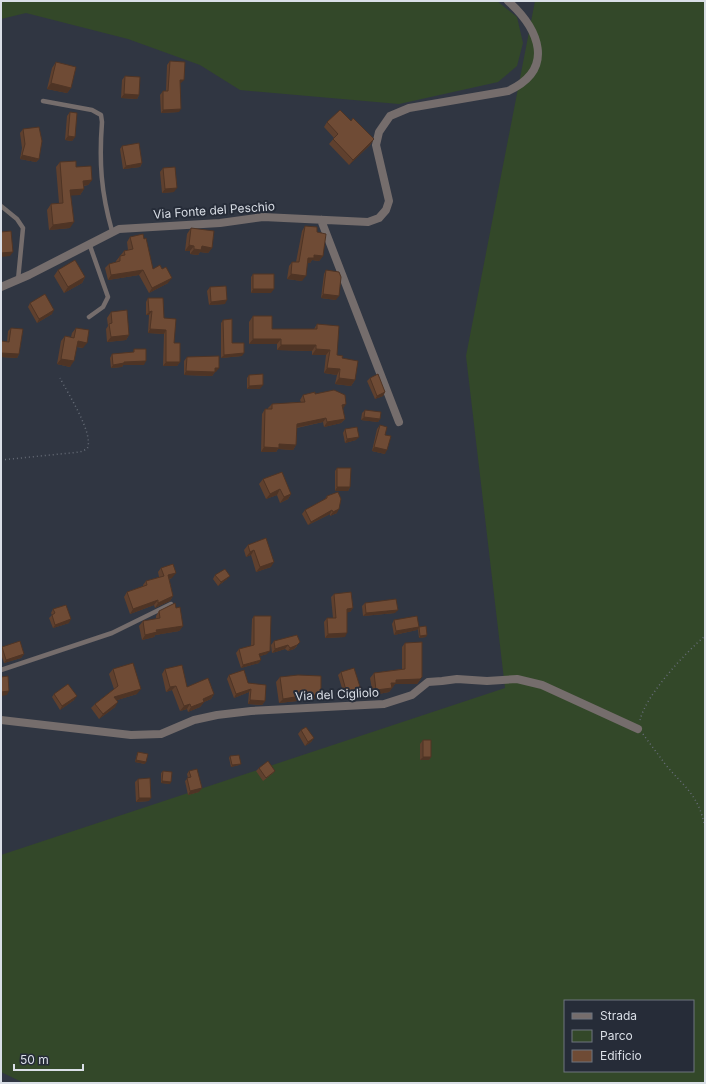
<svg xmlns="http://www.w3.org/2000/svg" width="706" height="1084" viewBox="0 0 706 1084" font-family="Inter,sans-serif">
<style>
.green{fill:#334829;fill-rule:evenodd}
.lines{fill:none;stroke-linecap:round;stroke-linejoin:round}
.path{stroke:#666c77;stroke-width:1.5;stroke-dasharray:1 3;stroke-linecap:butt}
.lane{stroke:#756d6c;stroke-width:4.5}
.street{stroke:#756d6c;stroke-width:8}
.wall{fill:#5f402e}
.shaded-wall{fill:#4e3425}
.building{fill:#6f4b35;stroke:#4e3425}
.labels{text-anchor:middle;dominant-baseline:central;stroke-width:4;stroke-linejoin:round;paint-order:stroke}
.street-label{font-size:12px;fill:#dadfe7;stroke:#262c38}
</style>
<rect width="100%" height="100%" fill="#303642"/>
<path class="green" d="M1,1H497L517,17L523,43L517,66L498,82L399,104L240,90L200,65L128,39L26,13L1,19Z
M535,1H705V1083H24L1,1072V855L505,688L466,356ZM565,1001H693V1071H565Z"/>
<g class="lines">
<path class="path" d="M1,460L80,452L87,449C95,435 67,392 60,378
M640,720C646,695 685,653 705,636
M643,734C650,744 658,754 665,764C685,788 699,795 705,828"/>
<path class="lane" d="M43,101L92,110L101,115L102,122C99,162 101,192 112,231
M1,206L17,219L23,228L18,280
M89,317L103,307L108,297L89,243
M1,670L112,633L171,604"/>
<path class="street" d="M321,220L399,422
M1,287L29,275L119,229L220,223L263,217L368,222L379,218L386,210L389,201L376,145L379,132L390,116L409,108L508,91C556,69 539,29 508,1
M1,720L131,735L161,734L194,720L217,715L251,711L384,704L412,695L428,682L442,681L457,679L487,681L517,679L542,685L638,729"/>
</g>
<path class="wall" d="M170,61L181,83H180L179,112L161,113L160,95L163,91H166L167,65Z
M56,62L71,88L67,93L47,89L52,68Z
M125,76L139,95L137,99L121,98L122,80Z
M70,112L75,137L72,141L65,140L67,116Z
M351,121L374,139L370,145L349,165L329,144L334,138L324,127L327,122Z
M23,129L39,159L36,162L20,159L22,148L20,133Z
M122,146L142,163L140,167L123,169L120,149Z
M60,162L76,167L92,180L88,185L84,186V189L80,195H70V228L49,230L47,210L51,204L59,203L56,167Z
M163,168L174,192L162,193L160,172Z
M305,226L317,232L323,256L319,261L312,260L310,263H307L302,281L287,279L289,266L292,262H296L302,231Z
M191,228L212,248L208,253L200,252L198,255L190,254V251H185L187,234Z
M130,237L153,269L168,283L149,293L139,275L108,280L105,268L109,264L116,262V261L124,251L128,250L127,242Z
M58,270L85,277L82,283L64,293L54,276Z
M326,270L336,300L321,298L324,274Z
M253,274L271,293H251V277Z
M210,287L225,304L209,305L207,291Z
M148,298L164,318L174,343L180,362L177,366H163L164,334L148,333L149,315H146V302Z
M30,303L52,314L37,323L28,307Z
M111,312L129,335L126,340L107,342L106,329L108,326L107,318Z
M253,316L272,329H314L317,324L337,355L342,358L355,380L351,386L335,384L337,375L324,373L326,355H312V351L277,350V344H249V322Z
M223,320L232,343L242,356L221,358V323Z
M11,328L19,354L17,358L1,357V341L7,342L8,331Z
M76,328L83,348L76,347L70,367L57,364L61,341L65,336L71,337L72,333Z
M134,349L144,365H123L122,367L111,368L110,358L112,354L133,352Z
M187,357L216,372H215L212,376L184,375V361Z
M249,375L260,389H247V378Z
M370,378L385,392L383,396L375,399L367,381Z
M315,394L343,409L345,419L341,423L324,427L323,422L297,428L296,445L293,450L278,449L276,452H261L262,414L265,409H268V408L272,404L301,402L300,400L303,395Z
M365,410L380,419L378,422L361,420L362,413Z
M380,425L385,435V454L372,451L377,429Z
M345,429L356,440L345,443L343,433Z
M337,468L350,487L348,491H335V471Z
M263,479L291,494L288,499L280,503L277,495L266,499L259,484Z
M327,496L337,513L330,516V514L308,525L302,514L305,510L325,499Z
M266,538L271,567L256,572L251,555L246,557L244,550L248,545Z
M161,568L172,578L169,579L173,596L170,601L155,608L154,605L130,614L124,597L127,592L143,586V585L146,581L159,577L158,572Z
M215,575L227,579L218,586L213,579Z
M334,594L353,608L350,612H347L345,637L325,638L324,622L327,618H333L331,597Z
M365,603L395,613L363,616L362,606Z
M53,609L69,623L53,628L49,618L52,615L51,613Z
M159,611L183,626L179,631L155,635L154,637L142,640L139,626L143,621L156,619V616Z
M254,616L267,654L260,656L259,663L241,668L236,653L239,649L251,646L252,619Z
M394,620L419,627L417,630L394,635L392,624Z
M419,627L426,637L419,638L418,629Z
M274,641L297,646L294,649L288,651L285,649L272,653L271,645Z
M405,643L422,677L417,684H395L389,692L373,695L370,678L374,673L402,669V647Z
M2,647L24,654L21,658L4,663L1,654V649Z
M113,669L137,694L117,700L115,707L99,719L91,708L95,704L114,689L109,674Z
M165,669L187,687L214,694L211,699L204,702L200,707L188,712L187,709L180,711L172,690L166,692L162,674Z
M341,672L358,694L345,698L338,675Z
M229,675L248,683L265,701L262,705L248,704L249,692L234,698L227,679Z
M280,677L318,699H298L297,701L279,703L276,682Z
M54,694L74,700L60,710L52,697Z
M301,730L314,738L311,742L305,746L298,734Z
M423,740L431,757L429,760H420V744Z
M138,752L145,764L135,762L137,754Z
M230,756L239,765L231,767L229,758Z
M259,768L275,771L272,774L263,781L256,771Z
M163,771L170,784L161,783V773Z
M189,771L199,792L188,795L185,781L188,778L187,774Z
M138,779L149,801L136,802L135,782Z"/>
<path class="shaded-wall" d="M180,80H184L181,83H177Z
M51,83L71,88L67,93L47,89Z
M124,94L139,95L137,99L121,98Z
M181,109L179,112L161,113L163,110Z
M68,136L75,137L72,141L65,140Z
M374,139L370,145L349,165L353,160Z
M22,155L39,159L36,162L20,159Z
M142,163L140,167L123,169L126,166Z
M92,180L88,185L80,186L83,181Z
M177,188L174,192L162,193L165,189Z
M84,189L80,195L66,196L70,190Z
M74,222L70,228L49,230L53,225Z
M189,245L194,246L190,251H185Z
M202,246L212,248L208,253L200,252L198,255L190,254L194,249Z
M13,252L10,256L1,257V253Z
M314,255L323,256L319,261L312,260L310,263H305L308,258Z
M143,270L139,275L108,280L111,275Z
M291,274L306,276L302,281L287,279Z
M85,277L82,283L64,293L68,287Z
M172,278L168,283L149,293L152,288Z
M253,289H274L271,293H251Z
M323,294L339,296L336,300L321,298Z
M227,300L225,304L209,305L211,302Z
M54,310L52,314L37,323L39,319Z
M152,311L149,315H146L149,312Z
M150,329L166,330L164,334L148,333Z
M129,335L126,340L107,342L111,337Z
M253,339H281L277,344H249Z
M78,341L87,343L83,348L74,346Z
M281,345H316L312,351L277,350Z
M316,349L330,350L326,355H312Z
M1,353L19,354L17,358L1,357Z
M244,353L242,356L221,358L224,355Z
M61,359L74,361L70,367L57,364Z
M146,361L144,365H123L122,367L111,368L113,365L124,362Z
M166,362H180L177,366H163Z
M215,368H219L216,372H212Z
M327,368L340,369L337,375L324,373Z
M186,371L215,372L212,376L184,375Z
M339,378L355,380L351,386L335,384Z
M263,385L260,389H247L249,386Z
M385,392L383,396L375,399L377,396Z
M346,404L343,409L342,405Z
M364,417L380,419L378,422L361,420Z
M326,418L323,422L294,428L297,424Z
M345,419L341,423L324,427L327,422Z
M359,437L356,440L345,443L347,439Z
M279,444L296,445L293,450L278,449L276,452H261L264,447Z
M374,447L387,450L385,454L372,451Z
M337,487H350L348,491H335Z
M280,489L277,495L266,499L270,494Z
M291,494L288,499L280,503L284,497Z
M339,509L337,513L330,516L333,512Z
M332,510L330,514L308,525L311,522Z
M254,550L251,555L246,557L250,552Z
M274,562L271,567L256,572L260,567Z
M176,573L172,578L164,580L168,575Z
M230,576L227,579L218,586L221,582Z
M173,596L170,601L155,608L158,603Z
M158,600L154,605L130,614L133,609Z
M353,608L350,612L344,613L347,609Z
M398,610L395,613L363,616L366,613Z
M71,619L69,623L53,628L55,625Z
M183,626L179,631L155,635L154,637L142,640L145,635L156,630Z
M419,627L417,630L394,635L396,631Z
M347,633L345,637L325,638L328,634Z
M427,635L426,637L419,638L420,636Z
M300,642L294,649L288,651L290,648Z
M288,645L285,649L272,653L275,649Z
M270,651L267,654L257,657L259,654Z
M24,654L21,658L4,663L6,660Z
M261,660L259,663L241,668L243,665Z
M422,677L417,684H395L393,687L388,688L391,683L396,680Z
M176,686L172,690L166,692L170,687Z
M392,688L389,692L373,695L376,690Z
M141,689L137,694L111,702L114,697Z
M251,689L249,692L234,698L236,694Z
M361,690L358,694L345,698L347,694Z
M9,691L7,695L1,696V692Z
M214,694L211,699L199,704L203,699Z
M300,695H321L318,699H298L297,701L279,703L283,699Z
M77,696L74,700L60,710L62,706Z
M250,700L265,701L262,705L248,704Z
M118,702L115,707L99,719L103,714Z
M204,702L200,707L188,712L191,707Z
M190,704L187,709L180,711L184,706Z
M314,738L311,742L305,746L308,742Z
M423,757H431L429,760H420Z
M136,760L146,762L145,764L135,762Z
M241,764L239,765L231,767L232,765Z
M162,781L171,782L170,784L161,783Z
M202,788L199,792L188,795L190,791Z
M139,798H151L149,801L136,802Z"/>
<path class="building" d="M170,61L185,62L184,80H180L181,109L163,110V91H168Z
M56,62L76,67L71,88L51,83Z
M125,76L140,77L139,95L124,94Z
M340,110L351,121L353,118L374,139L353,160L333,139L338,134L327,122Z
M70,112L77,113L75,137L68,136Z
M39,127L42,141L39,159L22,155L25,144L23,129Z
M139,143L142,163L126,166L122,146Z
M76,161V167L91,166L92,180L83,181L84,189L70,190L74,222L53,225L51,204L63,203L60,162Z
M175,167L177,188L165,189L163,168Z
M305,226L317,227V232L326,234L323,256L314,255V258H308L306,276L291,274L292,262H299Z
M191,228L214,231L212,248L202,246L201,250L194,249V246L189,245Z
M11,231L13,252L1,253V232Z
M143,234L144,239L146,238L153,269L160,265L162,269L166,267L172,278L152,288L143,270L111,275L109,264L120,261V256L125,255L124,251L133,249L130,237Z
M75,260L85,277L68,287L58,270Z
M326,270L339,272L341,277L339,296L323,294Z
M253,274H274V289H253Z
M226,286L227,300L211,302L210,287Z
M45,294L54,310L39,319L30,303Z
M148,298H163L164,318L176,319L174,343H180V362H166V330L150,329L152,311L149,312Z
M127,310L129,335L111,337L109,324L112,323L111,312Z
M253,316H272V329H317V324L339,326L337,355L343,356L342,358L358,361L355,380L339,378L340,369L327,368L330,350L316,349V345H281V339H253Z
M232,319V343H244V353L224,355L223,320Z
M11,328L23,329L19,354L1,353V341L9,342Z
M76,328L89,330L87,343L78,341L74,361L61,359L65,336L74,338Z
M134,349H146V361L124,362V363L113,365L112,354L134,352Z
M219,356V368H215V372L186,371L187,357Z
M263,374V385L249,386V375Z
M378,374L385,392L377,396L370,378Z
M334,390L345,395L346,404L342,405L345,419L327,422L326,418L297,424L296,445L279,444V448L264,447L265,409H272V404L305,402L303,395L315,392V394Z
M365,410L381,412L380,419L364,417Z
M380,425L387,427L385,435L391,436L387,450L374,447Z
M357,427L359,437L347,439L345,429Z
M337,468H351L350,487H337Z
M282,472L291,494L284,497L280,489L270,494L263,479Z
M338,492L341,499L339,509L333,512L332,510L311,522L305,510L327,498V496Z
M266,538L274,562L260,567L254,550L250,552L248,545Z
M173,564L176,573L168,575L173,596L158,603V600L133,609L127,592L147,585L146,581L164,576L161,568Z
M225,569L230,576L221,582L215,575Z
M351,592L353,608L347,609V633L328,634L327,618H336L334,594Z
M396,599L398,610L366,613L365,603Z
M175,603L176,608L180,607L183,626L156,630L157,632L145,635L143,621L160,618L159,611Z
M66,605L71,619L55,625L52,615L55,613L53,609Z
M254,616H271L270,651L259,654L261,660L243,665L239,649L254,645Z
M417,616L419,627L396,631L394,620Z
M426,626L427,635L420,636L419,627Z
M297,635L300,642L297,645L290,648L288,645L275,649L274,641Z
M20,641L24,654L6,660L2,647Z
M422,642V677L420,679L396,680V683H391L392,688L376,690L374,673L405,669V643Z
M133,663L141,689L114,697L118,702L103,714L95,704L118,686L113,669Z
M182,665L187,687L208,678L214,694L203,699L204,702L191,707L190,704L184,706L176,686L170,687L165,669Z
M354,668L361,690L347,694L341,672Z
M244,670L248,683L266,685L265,701L250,700L251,689L236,694L229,675Z
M298,675L321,676V695H300L301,696L283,699L280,677Z
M8,676L9,691L1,692V677Z
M68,684L77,696L62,706L54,694Z
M306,727L314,738L308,742L301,730Z
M423,740H431V757H423Z
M138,752L148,754L146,762L136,760Z
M239,755L241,764L232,765L230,756Z
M268,761L275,771L266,778L259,768Z
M197,769L202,788L190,791L187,778L191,777L189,771Z
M163,771L172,772L171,782L162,781Z
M150,778L151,798H139L138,779Z"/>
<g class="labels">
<g class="street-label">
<text transform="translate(214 210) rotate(-4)">Via Fonte del Peschio</text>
<text transform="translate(337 694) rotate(-3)">Via del Cigliolo</text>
</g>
</g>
<rect width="706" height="1084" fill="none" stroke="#dadfe7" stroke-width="4"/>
<rect x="564" y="1000" width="130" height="72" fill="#262c38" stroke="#6e747e"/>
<rect x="572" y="1013" width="20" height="6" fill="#756d6c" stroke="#6e747e"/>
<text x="600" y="1020" font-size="12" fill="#dadfe7">Strada</text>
<rect x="572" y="1030" width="20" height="12" fill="#334829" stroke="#6e747e"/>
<text x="600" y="1040" font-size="12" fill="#dadfe7">Parco</text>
<rect x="572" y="1050" width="20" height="12" fill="#6f4b35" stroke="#6e747e"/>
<text x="600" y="1060" font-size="12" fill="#dadfe7">Edificio</text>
<path d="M14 1064v6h69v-6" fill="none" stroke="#dadfe7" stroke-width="2"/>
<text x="20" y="1064" font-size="12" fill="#dadfe7" stroke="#262c38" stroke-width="3" paint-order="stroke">50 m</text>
</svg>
